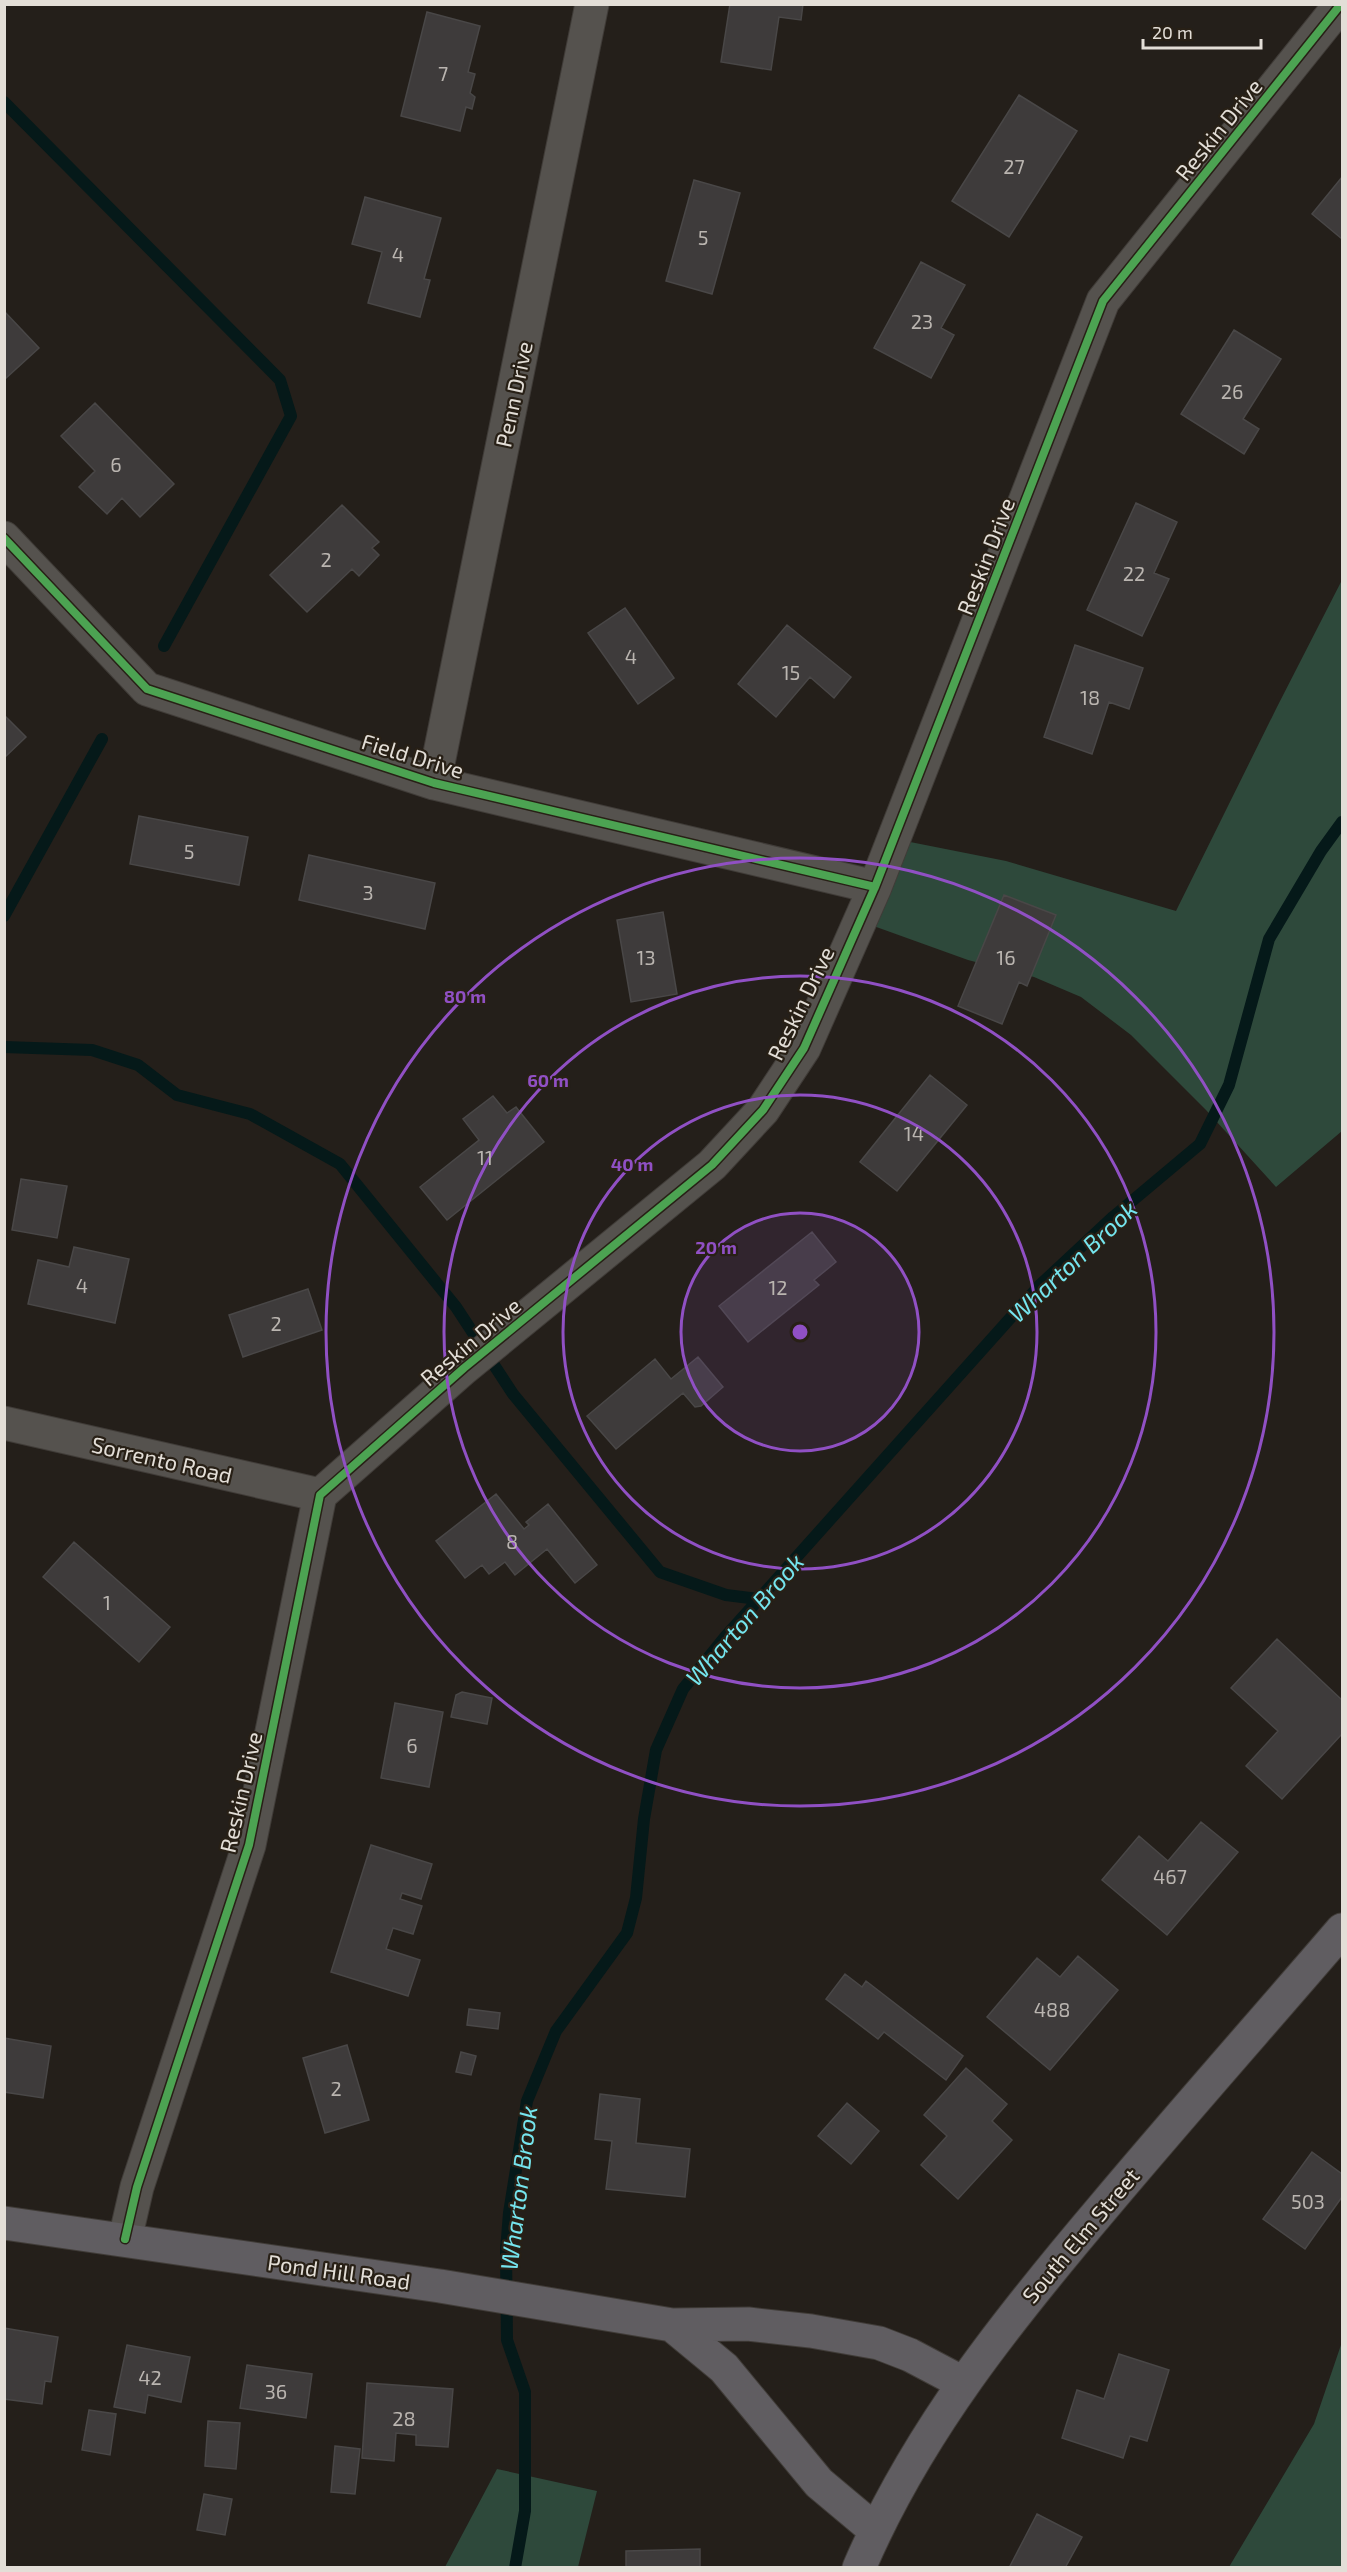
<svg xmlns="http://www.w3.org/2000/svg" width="1347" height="2572" viewBox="0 0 1347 2572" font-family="'Exo 2',sans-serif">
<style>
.green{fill:#2e493b}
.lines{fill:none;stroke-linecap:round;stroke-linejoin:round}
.stream{stroke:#051919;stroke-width:12}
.building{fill:#3e3b3b;stroke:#494747;stroke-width:1.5}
.minor-casing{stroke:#403c38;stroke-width:35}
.major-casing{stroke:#403c38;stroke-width:35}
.minor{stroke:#55524e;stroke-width:33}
.major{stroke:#605d61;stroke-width:33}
.cycleway-casing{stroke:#282016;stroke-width:11}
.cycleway{stroke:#4ca352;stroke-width:8}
.ring{fill:none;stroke:#9050c4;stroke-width:3}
.labels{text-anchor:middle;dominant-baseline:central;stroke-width:4.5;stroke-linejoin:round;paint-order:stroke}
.number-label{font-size:20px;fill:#bab5b0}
.street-label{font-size:22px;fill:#e3ded7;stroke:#282016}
.water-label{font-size:24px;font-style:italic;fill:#75e5ee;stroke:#282016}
.centre{fill:#9050c4;stroke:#282016;stroke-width:3}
.ring-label{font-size:18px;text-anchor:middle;font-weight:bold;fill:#9050c4;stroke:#282016;stroke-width:4.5;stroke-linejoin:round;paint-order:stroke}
</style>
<rect width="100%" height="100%" fill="#241f1a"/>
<path class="green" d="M1342,580V1131L1276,1187L1206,1110L1131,1035L1081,997L1034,977L968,960L868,924L885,837L1006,861L1176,911L1277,707Z
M1342,2342V2567H1229L1314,2424Z
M497,2469L597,2491L578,2567H445Z"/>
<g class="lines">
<path class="stream" d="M4,102L280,380L291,416L164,646
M4,916L102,739
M4,1047L92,1050L138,1065L177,1095L250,1114L340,1164L456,1307L513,1394L660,1572L726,1595L758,1599
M515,2568L525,2511V2392L507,2340L506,2251L509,2213L527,2101L556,2031L627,1933L636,1898L644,1819L656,1750L683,1689L725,1637L1039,1286L1113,1217L1200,1144L1229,1085L1269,939L1321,851L1342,822"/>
</g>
<path class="building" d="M730,4H803L801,20L779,17L771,70L721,62Z
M427,12L480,26L468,72L475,74L470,93L475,97L472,109L466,107L460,131L401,116Z
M1019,95L1077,131L1009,237L952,201Z
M1342,177V239L1312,214Z
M694,180L740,193L712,294L666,281Z
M365,197L441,218L424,279L430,280L420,317L368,303L382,252L352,244Z
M921,262L965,285L941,328L954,335L931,378L874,348Z
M4,311L39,348L5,379H4Z
M1234,330L1281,359L1243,419L1259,429L1244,454L1181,414Z
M95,403L174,484L140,517L122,498L107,514L79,487L95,471L61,436Z
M1136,503L1177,522L1154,573L1169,579L1142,636L1087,610Z
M342,505L379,542L372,548L379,555L359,576L352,569L307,612L270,575Z
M625,608L674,678L638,704L588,633Z
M787,625L851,677L834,698L810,677L776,717L738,684Z
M1075,645L1143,668L1129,709L1109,702L1092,754L1044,737Z
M4,715L26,737L4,758Z
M139,816L248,837L239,885L130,864Z
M309,855L435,883L425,929L299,900Z
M1004,895L1056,915L1027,986L1019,982L1002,1024L958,1006Z
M663,912L677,994L631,1002L617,920Z
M930,1075L967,1105L897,1191L860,1162Z
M493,1096L507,1113L516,1107L544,1142L447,1220L420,1187L479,1140L463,1119Z
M21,1179L67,1186L57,1238L12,1230Z
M812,1232L836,1262L814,1280L819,1285L748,1342L719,1306Z
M74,1247L129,1259L115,1323L28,1304L38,1260L69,1267Z
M308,1289L322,1330L243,1357L229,1315Z
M698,1357L723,1387L701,1406L695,1407L683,1393L616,1449L587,1416L655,1359L671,1379Z
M496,1494L524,1529L529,1525L526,1522L548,1504L597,1565L575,1583L547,1549L515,1575L505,1562L489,1574L482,1565L465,1578L436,1541Z
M74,1542L170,1627L139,1662L43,1577Z
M1277,1639L1342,1700V1734L1282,1799L1246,1766L1278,1731L1231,1688Z
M462,1692L492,1698L487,1724L451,1717L456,1695Z
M395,1703L443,1712L429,1787L381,1778Z
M1201,1822L1238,1852L1167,1935L1102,1880L1139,1836L1168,1861Z
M371,1845L432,1864L421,1899L402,1893L400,1899L422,1906L413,1934L393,1928L386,1949L420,1960L408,1996L331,1972Z
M1078,1956L1118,1990L1050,2070L987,2017L1037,1958L1060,1977Z
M845,1974L862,1987L866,1981L963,2056L946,2080L884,2032L878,2039L826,1999Z
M469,2009L500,2013L498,2029L467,2025Z
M4,2038L51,2046L43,2098L4,2092Z
M347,2045L369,2120L325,2133L303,2058Z
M461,2052L476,2056L471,2075L456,2072Z
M966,2068L1007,2104L992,2121L1012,2140L958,2199L921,2165L947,2136L924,2115Z
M600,2094L640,2099L636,2143L690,2149L685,2197L606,2189L612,2141L595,2139Z
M847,2103L879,2131L851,2164L818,2136Z
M1312,2152L1342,2174V2197L1305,2249L1263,2219Z
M4,2328L58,2337L51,2382L45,2381L42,2404L4,2399Z
M127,2345L190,2357L181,2402L148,2395L145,2413L114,2407Z
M1119,2354L1169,2370L1147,2441L1130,2436L1123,2458L1062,2438L1077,2390L1104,2399Z
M247,2365L312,2374L306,2418L240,2408Z
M367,2383L453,2389L448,2447L416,2445V2435L396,2433L394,2461L362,2458Z
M89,2410L116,2414L110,2455L82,2450Z
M208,2421L240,2423L236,2469L205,2466Z
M335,2446L360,2449L355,2494L331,2492Z
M204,2494L232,2499L225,2535L197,2530Z
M1037,2514L1082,2537L1065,2568H1009Z
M700,2549V2568H626V2551Z"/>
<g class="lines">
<g class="minor-casing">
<path id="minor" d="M4,538L147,689L434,783L875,887
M434,783L592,4
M4,1423L320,1495
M125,2239L137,2187L249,1845L320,1495L464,1368L712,1165L763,1110L804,1048L875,887L1103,301L1341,4"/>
</g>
<g class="major-casing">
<path id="major" d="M4,2223L440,2286L672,2325L748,2324L811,2331L879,2343L910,2355L963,2383
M672,2325L724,2368L819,2483L875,2530
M859,2568C917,2432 1010,2317 1105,2205C1183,2112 1263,2022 1342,1930"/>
</g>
<use href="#minor" class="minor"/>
<use href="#major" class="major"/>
<g class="cycleway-casing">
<path id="cycleway" d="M4,538L147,689L434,783L875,887
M125,2239L137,2187L249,1845L320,1495L464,1368L712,1165L763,1110L804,1048L875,887L1103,301L1341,4"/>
</g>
<use href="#cycleway" class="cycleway"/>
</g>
<circle cx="800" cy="1332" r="119" fill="#9050c4" fill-opacity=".12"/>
<g class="ring">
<circle cx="800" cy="1332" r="119"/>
<circle cx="800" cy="1332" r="237"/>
<circle cx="800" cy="1332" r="356"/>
<circle cx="800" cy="1332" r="474"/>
</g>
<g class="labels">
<g class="number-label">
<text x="443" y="73">7</text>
<text x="1014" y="166">27</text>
<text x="703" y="237">5</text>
<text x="398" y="254">4</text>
<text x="922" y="321">23</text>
<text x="1232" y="391">26</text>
<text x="116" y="464">6</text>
<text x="326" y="559">2</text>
<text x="1134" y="573">22</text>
<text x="631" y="656">4</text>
<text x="791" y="672">15</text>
<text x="1090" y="697">18</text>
<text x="189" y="851">5</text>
<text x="368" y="892">3</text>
<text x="646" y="957">13</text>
<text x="1006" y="957">16</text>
<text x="914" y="1133">14</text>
<text x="485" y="1157">11</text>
<text x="82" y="1285">4</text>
<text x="778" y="1287">12</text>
<text x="276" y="1323">2</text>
<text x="512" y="1541">8</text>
<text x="107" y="1602">1</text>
<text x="412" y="1745">6</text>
<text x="1170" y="1876">467</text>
<text x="1052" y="2009">488</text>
<text x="336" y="2088">2</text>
<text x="1308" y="2201">503</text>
<text x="150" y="2377">42</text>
<text x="276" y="2391">36</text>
<text x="404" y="2418">28</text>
</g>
<g class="street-label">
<text transform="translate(1218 129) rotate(-51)">Reskin Drive</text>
<text transform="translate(513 394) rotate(-78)">Penn Drive</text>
<text transform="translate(985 556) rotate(-69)">Reskin Drive</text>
<text transform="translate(413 755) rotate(17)">Field Drive</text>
<text transform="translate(800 1003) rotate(-64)">Reskin Drive</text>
<text transform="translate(470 1341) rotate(-40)">Reskin Drive</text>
<text transform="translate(162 1459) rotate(13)">Sorrento Road</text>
<text transform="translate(240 1792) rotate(-77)">Reskin Drive</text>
<text transform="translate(1080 2235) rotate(-50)">South Elm Street</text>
<text transform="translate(339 2271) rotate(8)">Pond Hill Road</text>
</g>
<g class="water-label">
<text transform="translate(1072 1261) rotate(-43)">Wharton Brook</text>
<text transform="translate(744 1619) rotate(-49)">Wharton Brook</text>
<text transform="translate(518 2188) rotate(-83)">Wharton Brook</text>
</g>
</g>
<circle cx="800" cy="1332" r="9" class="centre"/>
<g class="ring-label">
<text x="465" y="1003">80 m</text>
<text x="548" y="1087">60 m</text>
<text x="632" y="1171">40 m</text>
<text x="716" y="1254">20 m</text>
</g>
<rect width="1347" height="2572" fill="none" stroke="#e3ded7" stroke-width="12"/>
<path d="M1143 39v9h118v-9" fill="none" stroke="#e3ded7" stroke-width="3"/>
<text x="1152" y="39" font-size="18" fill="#e3ded7" stroke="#282016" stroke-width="4.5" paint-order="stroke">20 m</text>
</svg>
